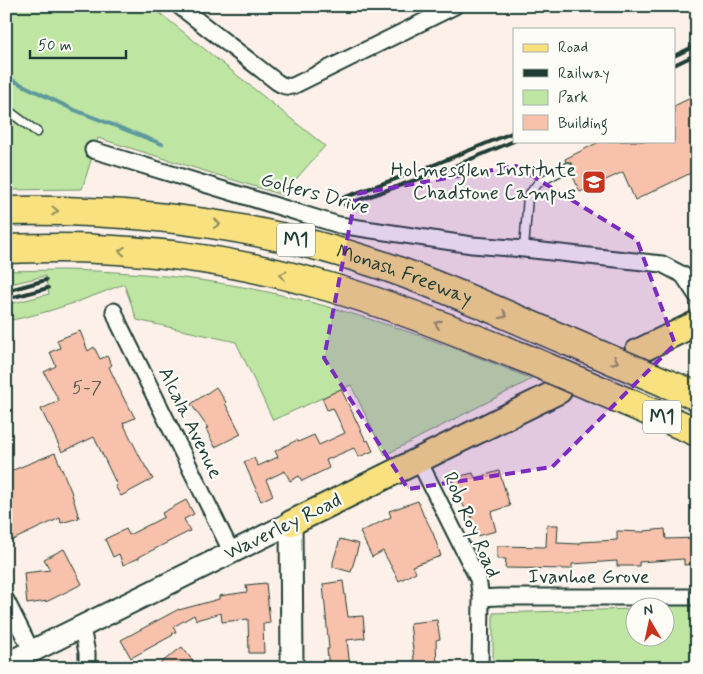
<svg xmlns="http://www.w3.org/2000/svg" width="703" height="674" viewBox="0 0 703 674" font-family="Mynerve,sans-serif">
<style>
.green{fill:#bee6a2;stroke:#6e926b}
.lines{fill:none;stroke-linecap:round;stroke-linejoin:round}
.stream{stroke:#5d999d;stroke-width:4}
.building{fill:#f8c1ab;stroke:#1f3d34}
.lane-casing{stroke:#1f3d34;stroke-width:11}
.street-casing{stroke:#1f3d34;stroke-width:19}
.secondary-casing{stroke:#1f3d34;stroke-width:25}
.primary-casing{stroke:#1f3d34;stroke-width:28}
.highway-casing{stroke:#1f3d34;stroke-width:31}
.lane{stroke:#fdfcf7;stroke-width:8}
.street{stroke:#fdfcf7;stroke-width:15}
.secondary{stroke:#fdfcf7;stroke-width:21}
.primary{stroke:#fae180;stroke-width:24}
.highway{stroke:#fae180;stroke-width:28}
.rail{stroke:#1f3d34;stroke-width:4}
.highway-bridge-casing{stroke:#1f3d34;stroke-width:31;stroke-linecap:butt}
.highway-bridge{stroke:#fae180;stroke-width:28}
.oneway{stroke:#8c8f5a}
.marked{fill:#7b2cbf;fill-opacity:0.2;stroke:#7b2cbf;stroke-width:4;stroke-dasharray:10 6;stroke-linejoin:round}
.labels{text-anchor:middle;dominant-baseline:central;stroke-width:4.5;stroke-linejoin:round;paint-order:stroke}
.number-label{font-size:18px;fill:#555e52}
.shield{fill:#fdfcf7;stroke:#62766e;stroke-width:1}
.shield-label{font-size:19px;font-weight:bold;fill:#1f3d34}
.poi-label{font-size:20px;fill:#1f3d34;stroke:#fdfcf7;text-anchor:end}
.street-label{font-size:20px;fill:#1f3d34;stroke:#fdfcf7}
</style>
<rect width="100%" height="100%" fill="#fcf0e8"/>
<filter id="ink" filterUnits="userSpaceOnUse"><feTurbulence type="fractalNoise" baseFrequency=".02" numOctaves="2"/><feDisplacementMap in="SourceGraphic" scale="10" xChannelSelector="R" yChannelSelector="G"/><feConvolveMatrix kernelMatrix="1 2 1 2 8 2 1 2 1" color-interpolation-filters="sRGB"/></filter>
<g filter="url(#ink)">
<path class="green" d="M6,6H151L325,146L282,195L98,138L82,189L6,190Z
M59,270C132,271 206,278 277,294C365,314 450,345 532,379L385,455L351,385L273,420L236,342L137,320L124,284C86,299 47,314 6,321V305L49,294L45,276L6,285V271Z
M667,601H697V668H493V613L635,609L636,636H666V608H667Z"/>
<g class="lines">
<path class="stream" d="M6,77L72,109L162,144"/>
</g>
<path class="building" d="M697,95V170L635,200L623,172L580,192L571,172L573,170V165L571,162H566L565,159L601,141H674V106Z
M80,331L88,351L94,347L100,359L107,356L112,365L109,367L126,403H127L135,418L123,423L141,459L153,479L121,496L115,486L117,485L94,437L62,452L49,424H48L41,409L59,401L44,372L56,366L50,352L60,348L57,340Z
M216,387L226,402L225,403L241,434L215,447L206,429L208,428L191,404Z
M341,389L366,441L368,440L373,451L359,457L354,448L326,460L329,468L302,481L299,476L290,481L285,471L266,480L273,495L261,501L244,462L254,458L258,466L278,457L275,451L297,440L298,442L314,435L319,445L345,433L333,408L327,410L322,398Z
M55,453L71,491L79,518L61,523L60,518L6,543V473Z
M499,471L510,506L491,512L496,531L477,536L471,515L469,516L459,497L457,498L452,478L473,473L475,478Z
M186,500L194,514L184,519L190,531L139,557V558L123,565L119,554L113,557L105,539L126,529L129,535L164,517L162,513Z
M418,501L424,517H425L433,533L441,556L412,566L416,572L399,581L383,551L372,557L360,532L391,517L389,511Z
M547,525H558L557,543L580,544V542L617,540V531L644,532V531L665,529L666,539L697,538V564L684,565V559L639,562V566H617V561L572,564V569L505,568L506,559H497V546L546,547Z
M340,539L359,544L351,572L333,567V562Z
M64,549L82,584L48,601L27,604L24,573L50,570L44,559Z
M343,581L348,617L363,616L365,638L347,640L350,668H329L327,649H329L323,584Z
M266,583L270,623L263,624L264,653H249L248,619L222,622L221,613L196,620L194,615L173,627L176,632L172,634L173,635L131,658L121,640L179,609V610L219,599V596L247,592L246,585Z
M437,620L440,639L436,640L437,668H415L410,623Z
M182,647L193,661L184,668H154Z"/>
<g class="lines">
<g class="lane-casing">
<path id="lane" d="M6,109L37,132
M524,249L528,196L538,183L568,167"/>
</g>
<g class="street-casing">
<path id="street" d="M179,6L277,82C283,86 286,87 293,86L455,6
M93,150L339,225L472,245L524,249L662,264L683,275L697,296
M114,311L119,324L232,553
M419,461L478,579L481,598L480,668
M481,598L498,597H697
M6,600L32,652
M82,628L87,653V668"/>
</g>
<g class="secondary-casing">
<path id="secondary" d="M6,664L291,523L292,668"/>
</g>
<g class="primary-casing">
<path id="primary" d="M637,352L697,323
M291,523L559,391"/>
</g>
<g class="highway-casing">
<g id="highway">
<path id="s1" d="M6,211C135,208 259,224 381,265C446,287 508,316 570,342"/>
<path d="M6,249C37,248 67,247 97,249C175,252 254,265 329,287C398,307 465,335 532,361"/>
<path d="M666,383L697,396"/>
<path d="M627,402L697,432"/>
</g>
</g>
<use href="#lane" class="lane"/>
<use href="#street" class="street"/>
<use href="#secondary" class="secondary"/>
<use href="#primary" class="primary"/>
<use href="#highway" class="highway"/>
<path class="rail" d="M674,56L697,45
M674,65L697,54
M343,198L431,166L514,132
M345,205L452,167L514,141
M6,291L46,280
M6,299L48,288"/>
<g class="highway-bridge-casing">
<path id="highway-bridge" d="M570,342L666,383
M532,361L627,402"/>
</g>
<use href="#highway-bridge" class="highway-bridge"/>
</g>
<defs><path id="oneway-chevron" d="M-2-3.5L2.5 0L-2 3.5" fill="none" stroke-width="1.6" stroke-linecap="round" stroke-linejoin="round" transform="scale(1.25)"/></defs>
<g class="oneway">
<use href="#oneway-chevron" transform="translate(55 211) rotate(1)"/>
<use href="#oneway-chevron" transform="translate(217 224) rotate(9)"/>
<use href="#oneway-chevron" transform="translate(122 251) rotate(-176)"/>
<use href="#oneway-chevron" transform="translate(283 275) rotate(-167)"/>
<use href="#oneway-chevron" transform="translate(504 315) rotate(23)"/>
<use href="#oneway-chevron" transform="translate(438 324) rotate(-159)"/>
<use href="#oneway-chevron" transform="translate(615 361) rotate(23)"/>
</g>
</g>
<path class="marked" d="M516,166L637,240L675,344L552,467L408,489L324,358L356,194Z"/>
<defs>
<g id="university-square" transform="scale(1.25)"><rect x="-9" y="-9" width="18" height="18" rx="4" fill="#c8321e" stroke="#fdfcf7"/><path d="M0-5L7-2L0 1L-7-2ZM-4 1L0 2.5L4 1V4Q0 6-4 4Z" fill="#fff"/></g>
</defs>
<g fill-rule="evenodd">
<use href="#university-square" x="594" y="182"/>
</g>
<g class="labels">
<g class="number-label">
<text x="87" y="388">5-7</text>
</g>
<g class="shield">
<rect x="277" y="223.5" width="38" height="33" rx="4"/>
<rect x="643" y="400.5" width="38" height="33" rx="4"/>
</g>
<g class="shield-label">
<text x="296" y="240">M1</text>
<text x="662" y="417">M1</text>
</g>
<g class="poi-label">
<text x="576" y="170">Holmesglen Institute<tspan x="576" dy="23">Chadstone Campus</tspan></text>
</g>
<g class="street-label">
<text transform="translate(315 194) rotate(15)">Golfers Drive</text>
<text stroke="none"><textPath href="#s1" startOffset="406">Monash Freeway</textPath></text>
<text transform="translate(190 423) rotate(64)">Alcala Avenue</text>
<text transform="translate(471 525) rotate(66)">Rob Roy Road</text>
<text transform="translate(283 527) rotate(-26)">Waverley Road</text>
<text x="589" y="577">Ivanhoe Grove</text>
</g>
</g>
<rect width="703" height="674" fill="none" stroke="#fdfcf7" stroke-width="25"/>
<rect x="12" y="12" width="678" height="649" fill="none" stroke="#1f3d34" stroke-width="2" filter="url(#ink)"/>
<rect x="513" y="28" width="162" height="115" fill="#fdfcf7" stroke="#a4b0a9"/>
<rect x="523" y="44" width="25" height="8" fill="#fae180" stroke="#a4b0a9"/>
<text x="558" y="52" font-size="15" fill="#1f3d34">Road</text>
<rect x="523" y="69" width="25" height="8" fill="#1f3d34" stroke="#a4b0a9"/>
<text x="558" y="78" font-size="15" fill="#1f3d34">Railway</text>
<rect x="523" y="90" width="25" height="15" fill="#bee6a2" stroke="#a4b0a9"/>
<text x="558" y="102" font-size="15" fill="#1f3d34">Park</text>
<rect x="523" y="115" width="25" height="15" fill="#f8c1ab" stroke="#a4b0a9"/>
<text x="558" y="128" font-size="15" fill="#1f3d34">Building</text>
<g transform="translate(650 622) rotate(351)"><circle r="24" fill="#fdfcf7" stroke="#a4b0a9"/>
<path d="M0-4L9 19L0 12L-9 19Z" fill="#c8321e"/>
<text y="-8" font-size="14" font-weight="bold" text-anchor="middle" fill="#1f3d34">N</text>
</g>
<path d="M30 50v8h96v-8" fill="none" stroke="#1f3d34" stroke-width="2.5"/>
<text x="38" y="50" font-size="15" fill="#1f3d34" stroke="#fdfcf7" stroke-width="4" paint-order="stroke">50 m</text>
</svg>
